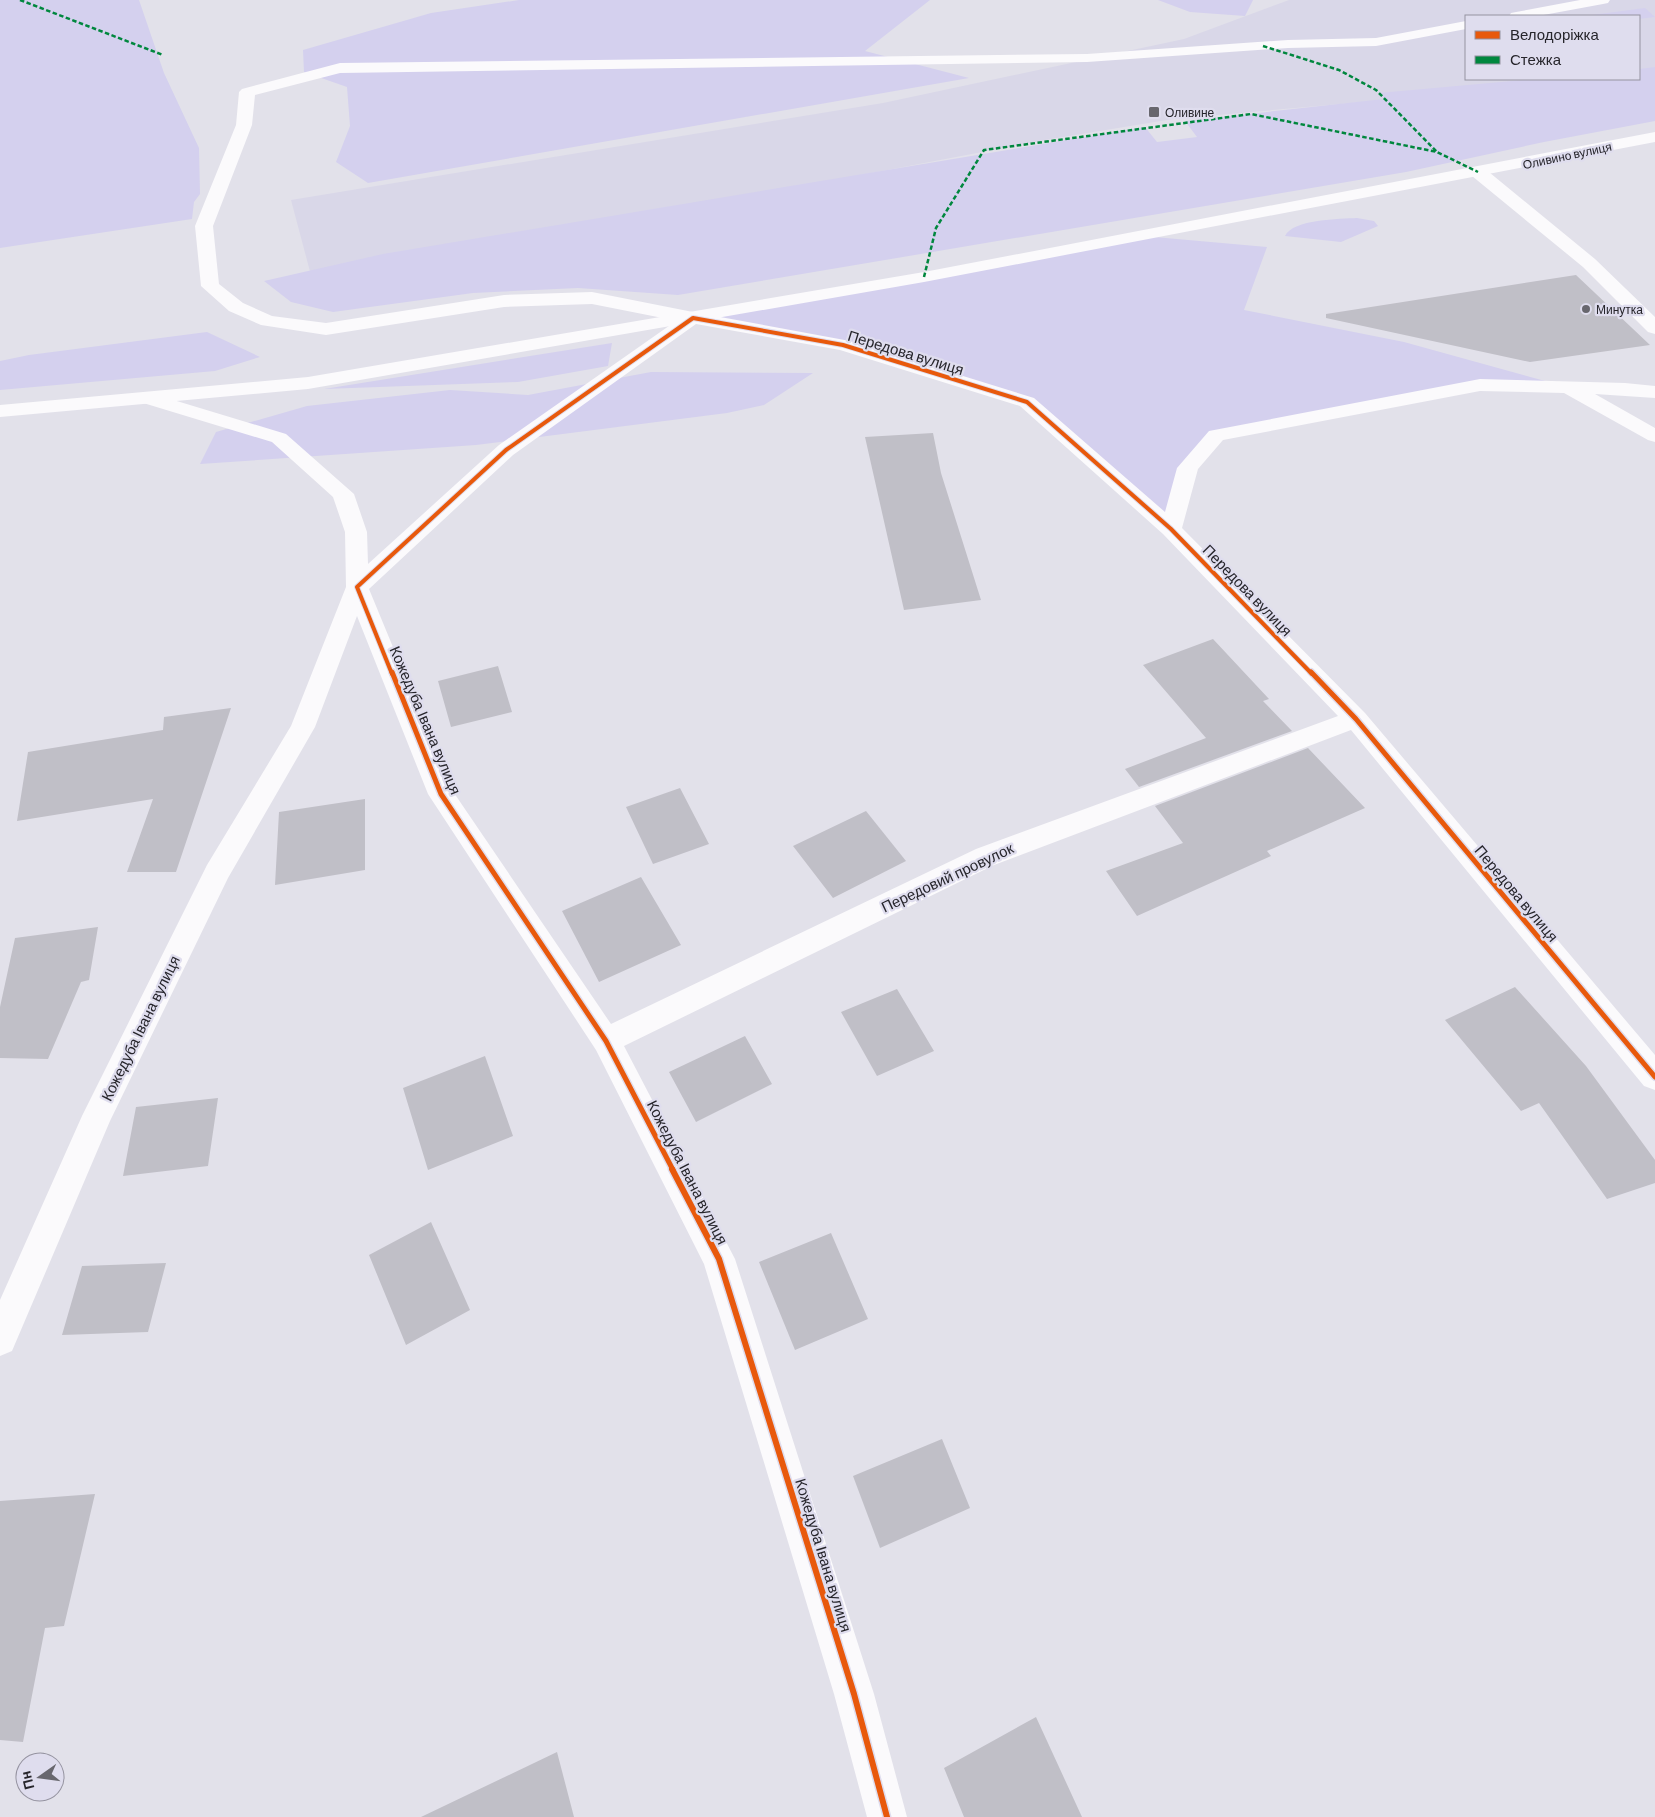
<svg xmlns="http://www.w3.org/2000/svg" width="1655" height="1817" viewBox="0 0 1655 1817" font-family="Barlow,sans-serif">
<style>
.built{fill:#d9d7e8}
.green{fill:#d4d0ee}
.building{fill:#c0bfc7}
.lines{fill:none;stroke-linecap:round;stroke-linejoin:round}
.service{fill:#fbfafc;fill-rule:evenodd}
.minor{fill:#fbfafc;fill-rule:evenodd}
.tertiary{fill:#fbfafc;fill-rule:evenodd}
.quiet{stroke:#00873e;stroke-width:2.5;stroke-dasharray:4.5 2.5;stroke-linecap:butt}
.cycleway-far2-casing{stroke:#dfddee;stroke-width:6}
.cycleway-far1-casing{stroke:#dfddee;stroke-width:8}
.cycleway-casing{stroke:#dfddee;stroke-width:9}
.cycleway-far2{stroke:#e8590c;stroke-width:4}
.cycleway-far1{stroke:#e8590c;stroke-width:5}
.cycleway{stroke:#e8590c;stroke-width:6}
.poi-dot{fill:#68676e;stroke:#dfddee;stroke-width:2}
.labels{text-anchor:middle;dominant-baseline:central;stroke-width:4.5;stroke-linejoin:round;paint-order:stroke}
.far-poi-label{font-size:12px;fill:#26252b;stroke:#dfddee;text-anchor:start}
.far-street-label{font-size:12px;fill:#26252b;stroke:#dfddee}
.street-label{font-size:15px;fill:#26252b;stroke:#dfddee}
</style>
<rect width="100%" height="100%" fill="#e2e1ea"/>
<path class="built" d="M1289,0H1655V76L1639,77V16H1466V79H1620L1173,119L1051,139L312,279L291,200L883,103L1184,39Z"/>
<path class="green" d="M0,0H139L164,73L199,148L200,194L194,202L192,219L0,248Z
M519,0H930L865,51L969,78L368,183L336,162L350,126L347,87L304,72L303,50L431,13Z
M1158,0H1253L1245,16L1190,12Z
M1645,8L1655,17L1639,19V16H1584Z
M1655,67V121L1544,142L1406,172L678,295L578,288L473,293L333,312L291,302L264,281L383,254L1145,127L1157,142L1197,137L1185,121L1384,99L1379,93L1534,79H1639V69Z
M1357,218L1374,221L1378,226L1341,242L1285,236C1293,219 1340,219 1357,218Z
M1143,236L1267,247L1244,310L1404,342L1567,387L1480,385L1216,435L1188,468L1171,529L1027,402L843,345L693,318Z
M207,332L260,357L215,371L0,390V361L29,355Z
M612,343L608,366L518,382L324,389Z
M651,372L813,373L764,405L727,413L476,445L200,464L216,432L307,406L450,390L528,395Z"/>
<path class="building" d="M1576,275L1650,345L1530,362L1326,318V314Z
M933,433L941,473L981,600L904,610L865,437Z
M1213,639L1269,699L1263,701L1292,731L1139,787L1125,769L1206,738L1143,665Z
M498,666L512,712L451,727L438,681Z
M231,708L176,872H127L153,799L17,821L28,752L163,730L164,717Z
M1308,748L1365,808L1267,851L1271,856L1137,916L1106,871L1183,843L1155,806Z
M680,788L709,844L653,864L626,807Z
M365,799V870L275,885L279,812Z
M866,811L906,861L833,898L793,846Z
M641,877L681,945L599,982L562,911Z
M98,927L89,980L81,982L48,1059L0,1058V1007L15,938Z
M1515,987L1586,1066L1655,1160V1183L1607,1199L1539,1103L1521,1111L1445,1020Z
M897,989L934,1051L877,1076L841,1012Z
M745,1036L772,1084L696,1122L669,1072Z
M485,1056L513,1136L428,1170L403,1088Z
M218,1098L208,1166L123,1176L136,1107Z
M431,1222L470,1310L406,1345L369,1255Z
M831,1233L868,1319L795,1350L759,1262Z
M166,1263L148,1332L62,1335L82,1266Z
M942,1439L970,1508L880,1548L853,1476Z
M95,1494L64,1626L45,1628L23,1742L0,1740V1501Z
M1036,1717L1082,1817H964L944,1768Z
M557,1752L574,1817H421Z"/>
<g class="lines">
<path class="service" d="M1580,0H1610L1608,3L1603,4L1538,16H1509L1511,13L1516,12Z
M1466,21V29L1376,46L1288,48L1087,62L340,73L255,95L252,125L213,226L219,284L243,303L272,316L326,323L504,295L592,292L693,312L700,314L702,318L700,322L693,324L592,304L504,307L326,335L261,325L229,311L201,286L195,226L236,125L239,92L242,89L340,63L1087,54L1288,40L1376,38Z"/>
<path class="minor" d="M1478,167L1484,168L1595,259L1655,317V334L1648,332L1583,267L1472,176L1470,172L1472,168Z
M693,312L850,341L1034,398L1165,512L1177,468L1209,431L1480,379L1625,383L1655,386V398L1595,394L1655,428V442L1648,440L1564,393L1480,391L1223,440L1198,469L1182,528L1365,713L1655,1055V1090L1644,1086L1351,730L994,865L624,1046L735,1259L874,1694L907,1817H867L834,1694L704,1264L596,1050L428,794L357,616L315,727L228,878L110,1121L12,1351L0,1356V1300L82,1116L207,865L291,726L346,587L345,532L333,497L272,442L140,402L137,398L140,394L147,392L286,434L354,494L367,532L368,564L499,445L686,314ZM696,324L840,350L1020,406L1163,534L1338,716L976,849L611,1024L452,790L369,589L513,455Z"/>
<path class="tertiary" d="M1655,132V142L924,282L308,389L0,417V405L308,377L924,272Z"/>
<path class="quiet" d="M20,0L163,55
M1263,46L1339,70L1376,90L1437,152
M924,277L936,228L984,150L1251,114L1437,152L1478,172"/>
<g class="cycleway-far2-casing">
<path id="cycleway-far2" d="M392,674L357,587L506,450L693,318L843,345L1027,402L1171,529L1312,674"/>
</g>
<g class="cycleway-far1-casing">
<path id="cycleway-far1" d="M392,672L441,794L606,1041L673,1170
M1311,672L1356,719L1655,1077"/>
</g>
<g class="cycleway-casing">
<path id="cycleway" d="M672,1169L719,1259L854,1694L887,1817"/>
</g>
<use href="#cycleway-far2" class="cycleway-far2"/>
<use href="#cycleway-far1" class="cycleway-far1"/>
<use href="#cycleway" class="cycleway"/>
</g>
<g class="poi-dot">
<rect x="1148" y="106" width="12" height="12" rx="2.5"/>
<circle cx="1586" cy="309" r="5"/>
</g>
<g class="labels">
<g class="far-poi-label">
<text x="1165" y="112">Оливине</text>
<text x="1596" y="309">Минутка</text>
</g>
<g class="far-street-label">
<text transform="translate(1567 155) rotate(-12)">Оливино вулиця</text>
</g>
<g class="street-label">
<text transform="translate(906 352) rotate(17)">Передова вулиця</text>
<text transform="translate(1248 590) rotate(46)">Передова вулиця</text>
<text transform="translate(426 720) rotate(67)">Кожедуба Івана вулиця</text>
<text transform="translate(947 877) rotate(-25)">Передовий провулок</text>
<text transform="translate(1517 893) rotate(50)">Передова вулиця</text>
<text transform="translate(140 1028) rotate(-64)">Кожедуба Івана вулиця</text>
<text transform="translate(688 1172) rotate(63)">Кожедуба Івана вулиця</text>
<text transform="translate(824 1555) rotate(73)">Кожедуба Івана вулиця</text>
</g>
</g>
<rect x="1465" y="15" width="175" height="65" fill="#dfddee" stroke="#9593a0"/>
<rect x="1475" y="31" width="25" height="8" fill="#e8590c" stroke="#9593a0"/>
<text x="1510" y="40" font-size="15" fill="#26252b">Велодоріжка</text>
<rect x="1475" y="56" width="25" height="8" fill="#00873e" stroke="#9593a0"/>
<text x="1510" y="65" font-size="15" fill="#26252b">Стежка</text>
<g transform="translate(40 1777) rotate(256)"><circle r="24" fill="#dfddee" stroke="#9593a0"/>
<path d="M0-4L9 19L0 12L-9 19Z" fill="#68676e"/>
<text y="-8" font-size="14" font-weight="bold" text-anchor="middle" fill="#26252b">Пн</text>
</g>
</svg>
